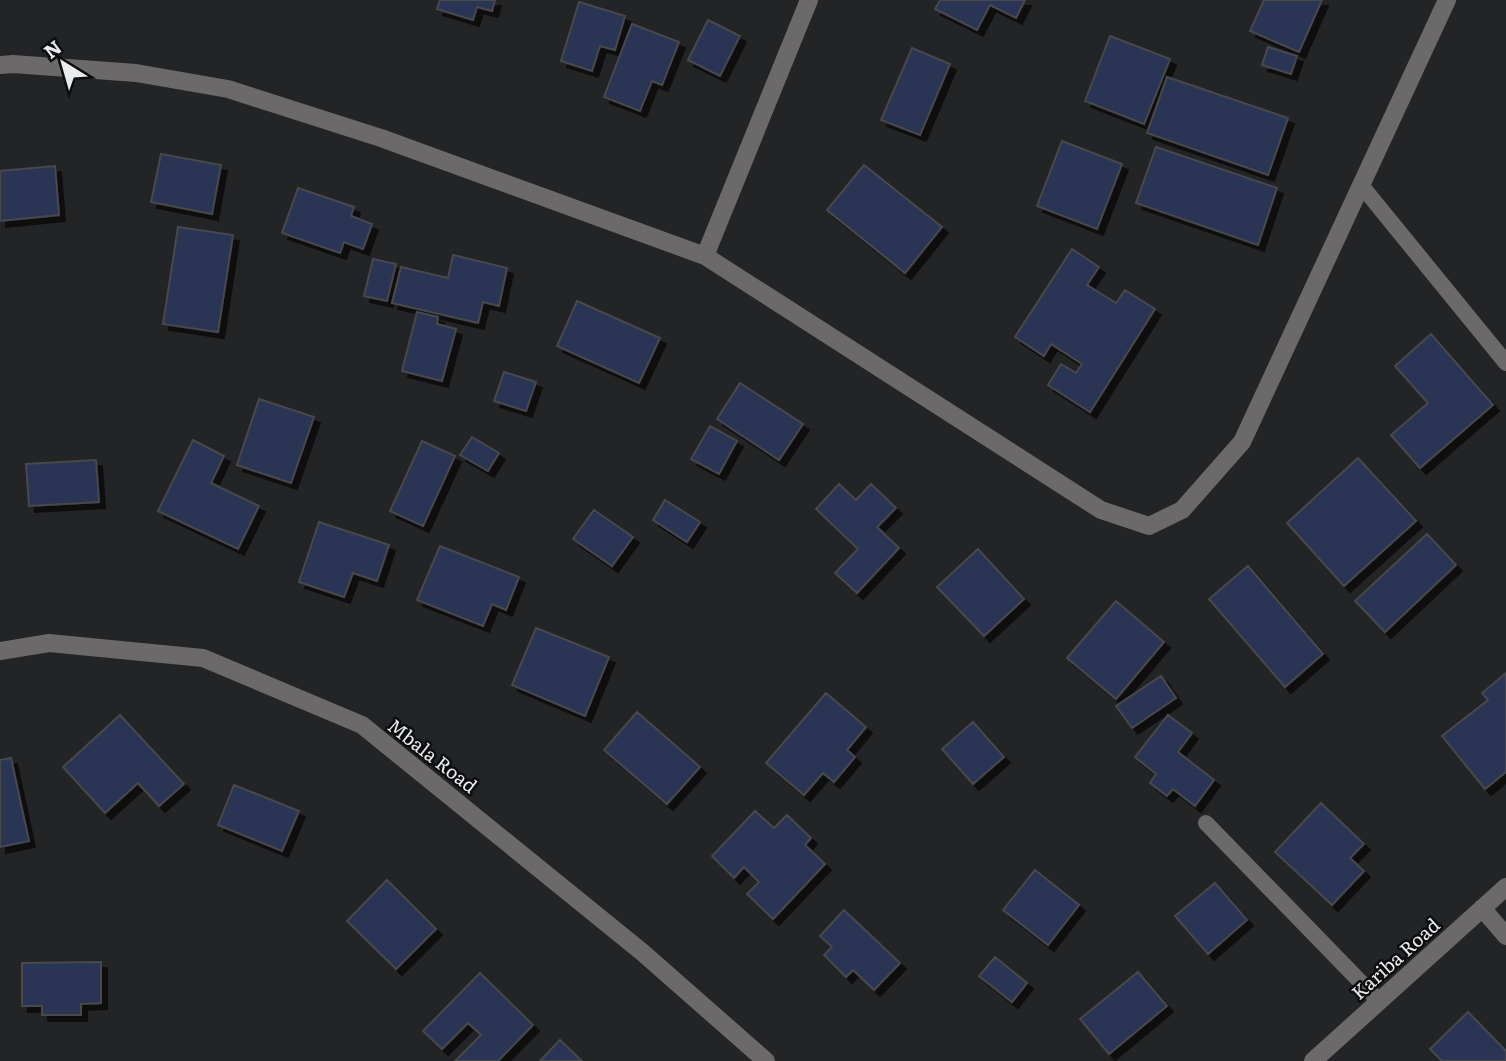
<svg xmlns="http://www.w3.org/2000/svg" width="1506" height="1061" viewBox="0 0 1506 1061" font-family="Literata,serif">
<style>
.building{fill:#293455;stroke:#47484b;stroke-width:2;filter:url(#shadow)}
.lines{fill:none;stroke-linecap:round;stroke-linejoin:round}
.service{stroke:#6b6969;stroke-width:16}
.minor{stroke:#6b6969;stroke-width:18}
.labels{text-anchor:middle;dominant-baseline:central;stroke-width:5;stroke-linejoin:round;paint-order:stroke}
.street-label{font-size:19px;fill:#eaebed;stroke:#0c0d0e}
</style>
<defs>
<filter id="shadow"><feDropShadow dx="6" dy="6" stdDeviation="0" flood-color="#0009"/></filter>
</defs>
<rect width="100%" height="100%" fill="#232426"/>
<path class="building" d="M440,0H495L492,11L477,7L473,20L437,9Z
M940,0H1025L1016,18L990,5L977,30L935,9Z
M1264,0H1322L1299,52L1250,31Z
M579,2L625,16L615,50L600,46L592,71L561,61Z
M708,20L740,36L720,76L688,60Z
M632,24L679,42L662,85L652,81L640,111L604,97Z
M1110,36L1170,59L1144,124L1085,101Z
M1268,47L1297,56L1291,74L1262,65Z
M912,48L950,64L920,135L881,120Z
M1167,77L1288,118L1268,175L1147,133Z
M1062,141L1122,164L1097,229L1037,206Z
M1156,147L1277,188L1258,245L1136,203Z
M161,154L221,165L212,214L151,202Z
M864,165L942,227L905,273L827,210Z
M55,166L59,215L0,221V171Z
M298,188L354,207L351,216L372,224L363,249L344,242L340,253L282,233Z
M178,227L233,235L218,332L163,324Z
M1072,249L1099,267L1087,285L1116,303L1125,290L1155,309L1090,412L1048,385L1061,364L1076,373L1082,364L1051,344L1044,356L1015,337Z
M453,255L507,268L499,306L483,302L478,323L392,303L401,267L448,278Z
M373,259L396,264L387,301L364,296Z
M577,301L660,338L639,383L557,346Z
M417,312L438,317L437,324L456,329L442,381L402,371Z
M1431,334L1493,405L1420,468L1391,435L1428,403L1395,366Z
M504,372L536,382L526,411L494,401Z
M740,383L803,424L779,460L717,419Z
M259,399L314,417L291,483L237,465Z
M710,426L737,441L719,474L691,459Z
M472,437L499,453L488,471L460,455Z
M193,440L224,456L211,483L259,506L238,549L158,511Z
M422,441L455,456L423,526L390,511Z
M1358,458L1416,521L1344,586L1287,523Z
M96,460L99,502L29,506L26,464Z
M839,484L856,500L871,484L896,508L877,527L899,548L857,593L835,573L858,549L816,509Z
M665,500L700,522L687,542L653,520Z
M594,510L633,537L612,566L573,539Z
M319,522L389,545L377,581L353,573L344,597L299,582Z
M1427,534L1456,565L1385,632L1355,601Z
M440,546L519,577L506,610L492,604L483,626L417,600Z
M978,549L1024,599L984,636L937,587Z
M1248,566L1323,654L1285,687L1209,599Z
M1116,601L1164,642L1116,699L1067,658Z
M536,628L609,657L585,716L512,685Z
M1506,673V772L1485,789L1442,736L1488,700L1482,693Z
M1161,676L1176,698L1132,728L1116,706Z
M826,693L866,727L847,750L855,757L834,782L823,773L804,795L766,763Z
M637,712L700,767L667,804L604,750Z
M120,715L184,784L159,806L138,783L105,813L63,767Z
M1168,715L1192,733L1178,752L1214,780L1195,806L1173,789L1167,796L1150,783L1156,774L1135,757Z
M973,722L1004,757L973,784L942,749Z
M11,758L29,841L0,847V760Z
M234,785L299,811L282,851L218,825Z
M1321,803L1364,844L1350,858L1364,871L1332,905L1275,852Z
M755,811L774,828L787,815L811,838L805,845L825,864L773,919L747,894L759,882L744,867L734,878L712,856Z
M1035,870L1079,905L1048,945L1003,910Z
M387,880L436,929L396,969L347,921Z
M1215,883L1247,920L1208,954L1175,916Z
M844,910L900,963L874,990L853,970L846,977L824,955L832,947L820,936Z
M995,957L1027,983L1012,1002L979,976Z
M101,962V1003L81,1004V1015H42V1006H22V963Z
M1138,972L1167,1006L1109,1054L1080,1019Z
M480,973L533,1025L498,1061H455L481,1035L468,1023L442,1049L423,1031Z
M1468,1012L1506,1051V1061H1442L1430,1049Z
M560,1040L582,1061H540Z"/>
<g class="lines">
<path class="service" d="M1361,185L1506,363
M1206,823L1379,1001"/>
<path class="minor" d="M0,65L13,64L136,73L228,89L381,138L705,256L1101,510L1149,526L1182,510L1242,442L1447,0
M705,256L809,0
M0,651L49,643L203,658L362,725L642,952L766,1061
M1482,908L1506,936
M1313,1061L1506,887"/>
</g>
<g class="labels">
<g class="street-label">
<text transform="translate(433 755) rotate(38)">Mbala Road</text>
<text transform="translate(1395 958) rotate(-42)">Kariba Road</text>
</g>
</g>
<g transform="translate(63 63) rotate(323)" stroke="#0c0d0e" stroke-width="5" paint-order="stroke">
<path d="M0-5L12 26L0 18L-12 26Z" fill="#eaebed"/>
<text y="-10" font-size="19" font-weight="bold" text-anchor="middle" fill="#eaebed">N</text>
</g>
</svg>
